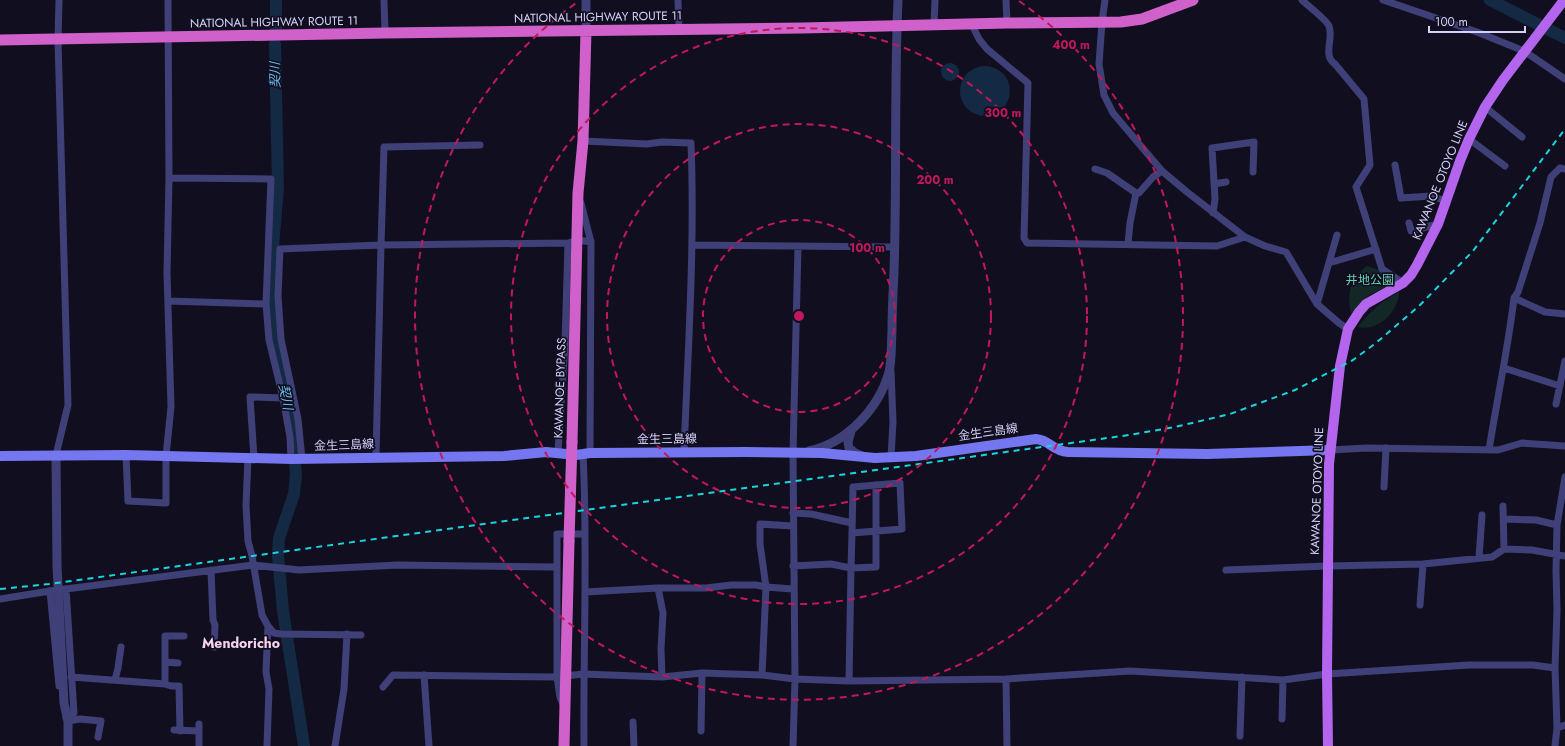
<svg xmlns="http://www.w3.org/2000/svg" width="1565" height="746" viewBox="0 0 1565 746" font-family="Jost,'Noto Sans JP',sans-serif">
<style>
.green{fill:#132826}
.water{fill:#142943}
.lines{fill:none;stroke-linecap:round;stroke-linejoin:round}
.river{stroke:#142943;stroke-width:12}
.minor{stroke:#3f4078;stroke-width:7}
.tertiary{stroke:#3f4078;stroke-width:9}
.secondary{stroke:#7477ef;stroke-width:10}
.primary{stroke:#b365ed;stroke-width:10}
.trunk{stroke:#d060ca;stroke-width:11}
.rail{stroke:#19d5de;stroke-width:2;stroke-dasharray:6 5;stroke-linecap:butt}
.minor-bridge{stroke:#3f4078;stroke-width:7}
.trunk-bridge{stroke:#d060ca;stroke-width:11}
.ring{fill:none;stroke:#c2185b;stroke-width:2;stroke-dasharray:7 5}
.labels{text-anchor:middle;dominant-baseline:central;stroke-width:3.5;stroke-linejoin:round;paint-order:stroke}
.street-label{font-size:12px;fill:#d4d2fa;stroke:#110f1f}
.park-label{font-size:12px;fill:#67d1b1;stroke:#110f1f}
.water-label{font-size:13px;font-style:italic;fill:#6bb9ee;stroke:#110f1f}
.quarter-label{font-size:14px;font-weight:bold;fill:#fad4ee;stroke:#110f1f}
.centre{fill:#c2185b;stroke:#110f1f;stroke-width:2}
.ring-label{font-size:12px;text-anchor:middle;font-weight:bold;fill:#c2185b;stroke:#110f1f;stroke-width:3.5;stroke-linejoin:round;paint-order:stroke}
</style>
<rect width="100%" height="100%" fill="#110f1f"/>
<path class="green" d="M1367,266L1379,270L1396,282L1369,295L1351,314C1347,294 1350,279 1367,266Z
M1399,292C1399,311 1378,332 1358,327C1369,312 1382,301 1399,292Z"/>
<path class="water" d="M941 72a9 9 0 1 1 18 0a9 9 0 1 1-18 0Z
M960 91a25 25 0 1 1 50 0a25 25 0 1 1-50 0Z"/>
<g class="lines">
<path class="river" d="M276,0V29
M1490,0L1565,38
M275,44L278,188L271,271L272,298L274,333L289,411L293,437L296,475L294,494L279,538L278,556L283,611L304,746"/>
<path class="minor" d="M384,0L385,33
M678,0L679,29
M1006,0L1007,23
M1105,0L1102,22L1099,64L1104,95L1113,113L1162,171L1187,192L1245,237L1265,246L1286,252L1317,304L1339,323L1348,329
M1302,0C1309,7 1325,18 1329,26C1334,39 1322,55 1335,64L1364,99L1370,165L1356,187L1382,269L1403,283
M1383,0L1477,32L1524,51L1565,79
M971,23L979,39L987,49L1028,83L1024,238L1027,243L1217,246L1245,237
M934,24L935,0
M1485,107L1522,137
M1469,139L1505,166
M583,141L647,144L662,142L691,143C695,246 688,349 684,452
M1395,165L1401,198L1431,196L1446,201
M1095,169L1107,173L1136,193L1130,223L1128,244
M169,178L271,179L266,304L269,340L283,398L290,437L291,459
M1214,184L1226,182
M1136,193H1139L1153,177L1162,171
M581,203L591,242
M1213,213L1215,199L1212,148L1254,142L1253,172
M1409,223L1411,231L1438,224
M692,245L895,247
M1329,263L1376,249
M1514,298L1545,312L1565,314
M168,301L266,304
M1317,304L1337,235
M1504,368L1560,386
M891,371L893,422L891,457
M1556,404L1565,361
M1330,450L1367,448L1498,450L1522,443L1565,446
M1489,450C1497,399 1508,349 1514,298L1518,292L1540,223L1551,177L1560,168L1565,169
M558,452L565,343L568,243L578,240L591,242L590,453
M583,454C588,551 583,649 584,746
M56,455L68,405L58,40L59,0
M126,455L128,501L166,503V456L171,407L167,273L169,178L168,0
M376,457L381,245L568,243
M248,458L246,505L248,541L252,556L262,615L268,626L274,633L281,634L361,635
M254,458L250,397L283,398
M302,459L298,419L281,339L278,296L280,249L381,245L384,147L480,145
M900,483L902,529L852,533L853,487Z
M1384,487L1386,448
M1503,506L1504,549
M793,513L811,514L852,523
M1504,519L1536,520L1557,525
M852,533L851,568L876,567V485
M1479,558L1482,515
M793,566L831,564L851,568L849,681
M211,570L213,620L215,625L214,647
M1226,570L1328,566L1423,564L1492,557L1504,549L1532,550L1565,556
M658,588H706L731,585H756L766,587L793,589
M585,592L658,588L663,613L661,649L662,677
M0,599L50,591L59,686
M1420,605L1423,564
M165,662L178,663
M424,675L429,746
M762,675L766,587L760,544V524L793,526
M71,677L165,684L171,686H179L180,731
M1006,679L1007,746
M115,680L118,668L121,647
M165,684V636H184
M383,687L393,675L557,677L583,674L662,677L702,673L762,675L795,679L849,681L1006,679L1130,671L1283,680L1327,674L1469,665H1533L1555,668
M563,704L560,697L557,677V534H585
M66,718L68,721L74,713L66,589L253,565L299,570L398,565L557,567
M1282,719L1283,680
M68,721L80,719L101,721L98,737
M633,722L634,746
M199,724V746
M1557,728L1565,725
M174,730L199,731
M701,731L702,673
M1240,736L1242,677
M267,746L269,689L266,672L268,626
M335,746L344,689L347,634
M793,746L795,679L793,453L798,246
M1555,746L1557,728L1555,668L1557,610L1556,571L1557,525L1565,477"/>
<path class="tertiary" d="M586,31V0
M851,431L848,442L849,448L855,453L862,456
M809,451C847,443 879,408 889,372C892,359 891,345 892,332C892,312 893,292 894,272C897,181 894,91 898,0
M56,455L57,566L64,703L68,721V746"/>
<path class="secondary" d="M0,456L126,455L292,459L504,456L546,452L576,455L590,453L746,452L822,453L875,458L916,456L1036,439C1050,440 1052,451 1068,452L1207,454L1330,450"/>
<path class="primary" d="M1328,746L1327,674L1329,464L1340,366L1348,329L1359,312L1366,304L1403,283L1411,275L1417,265L1438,224L1460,161L1469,139L1485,107L1503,80L1564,0"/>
<path class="trunk" d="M0,40L385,33L803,28L1007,23L1121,22L1142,19L1193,0
M572,442L578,193L583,141L586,31
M564,746L569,541"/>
<path class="rail" d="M0,589L49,584L1129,435L1175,427L1230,414L1295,390L1353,360L1376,343L1419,306L1473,251L1565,129"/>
<path class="minor-bridge" d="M50,591L66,589"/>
<path class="trunk-bridge" d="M569,541L572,442"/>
</g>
<g class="ring">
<circle cx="799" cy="316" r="96"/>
<circle cx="799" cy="316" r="192"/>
<circle cx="799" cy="316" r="288"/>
<path d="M1019 1A384 384 0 1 1 579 1"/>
</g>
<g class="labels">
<g class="street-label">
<text transform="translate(598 17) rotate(-1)">NATIONAL HIGHWAY ROUTE 11</text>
<text transform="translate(274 22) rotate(-1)">NATIONAL HIGHWAY ROUTE 11</text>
<text transform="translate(1440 180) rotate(-68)">KAWANOE OTOYO LINE</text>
<text transform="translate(560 388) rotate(-88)">KAWANOE BYPASS</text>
<text transform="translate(988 432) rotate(-8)">金生三島線</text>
<text transform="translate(667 439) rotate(-1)">金生三島線</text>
<text transform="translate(344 445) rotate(-2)">金生三島線</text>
<text transform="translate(1317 491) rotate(-88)">KAWANOE OTOYO LINE</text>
</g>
<g class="park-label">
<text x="1370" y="280">井地公園</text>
</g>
<g class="water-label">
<text transform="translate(275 75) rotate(-91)">契川</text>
<text transform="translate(286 397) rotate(79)">契川</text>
</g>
<g class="quarter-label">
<text x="241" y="643">Mendoricho</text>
</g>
</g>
<circle cx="799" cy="316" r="6" class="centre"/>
<g class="ring-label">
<text x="1071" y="49">400 m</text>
<text x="1003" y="117">300 m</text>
<text x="935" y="184">200 m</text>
<text x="867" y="252">100 m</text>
</g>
<path d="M1429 26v6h96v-6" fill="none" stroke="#d4d2fa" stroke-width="2"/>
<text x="1435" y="26" font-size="12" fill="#d4d2fa" stroke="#110f1f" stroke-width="3" paint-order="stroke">100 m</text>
</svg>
